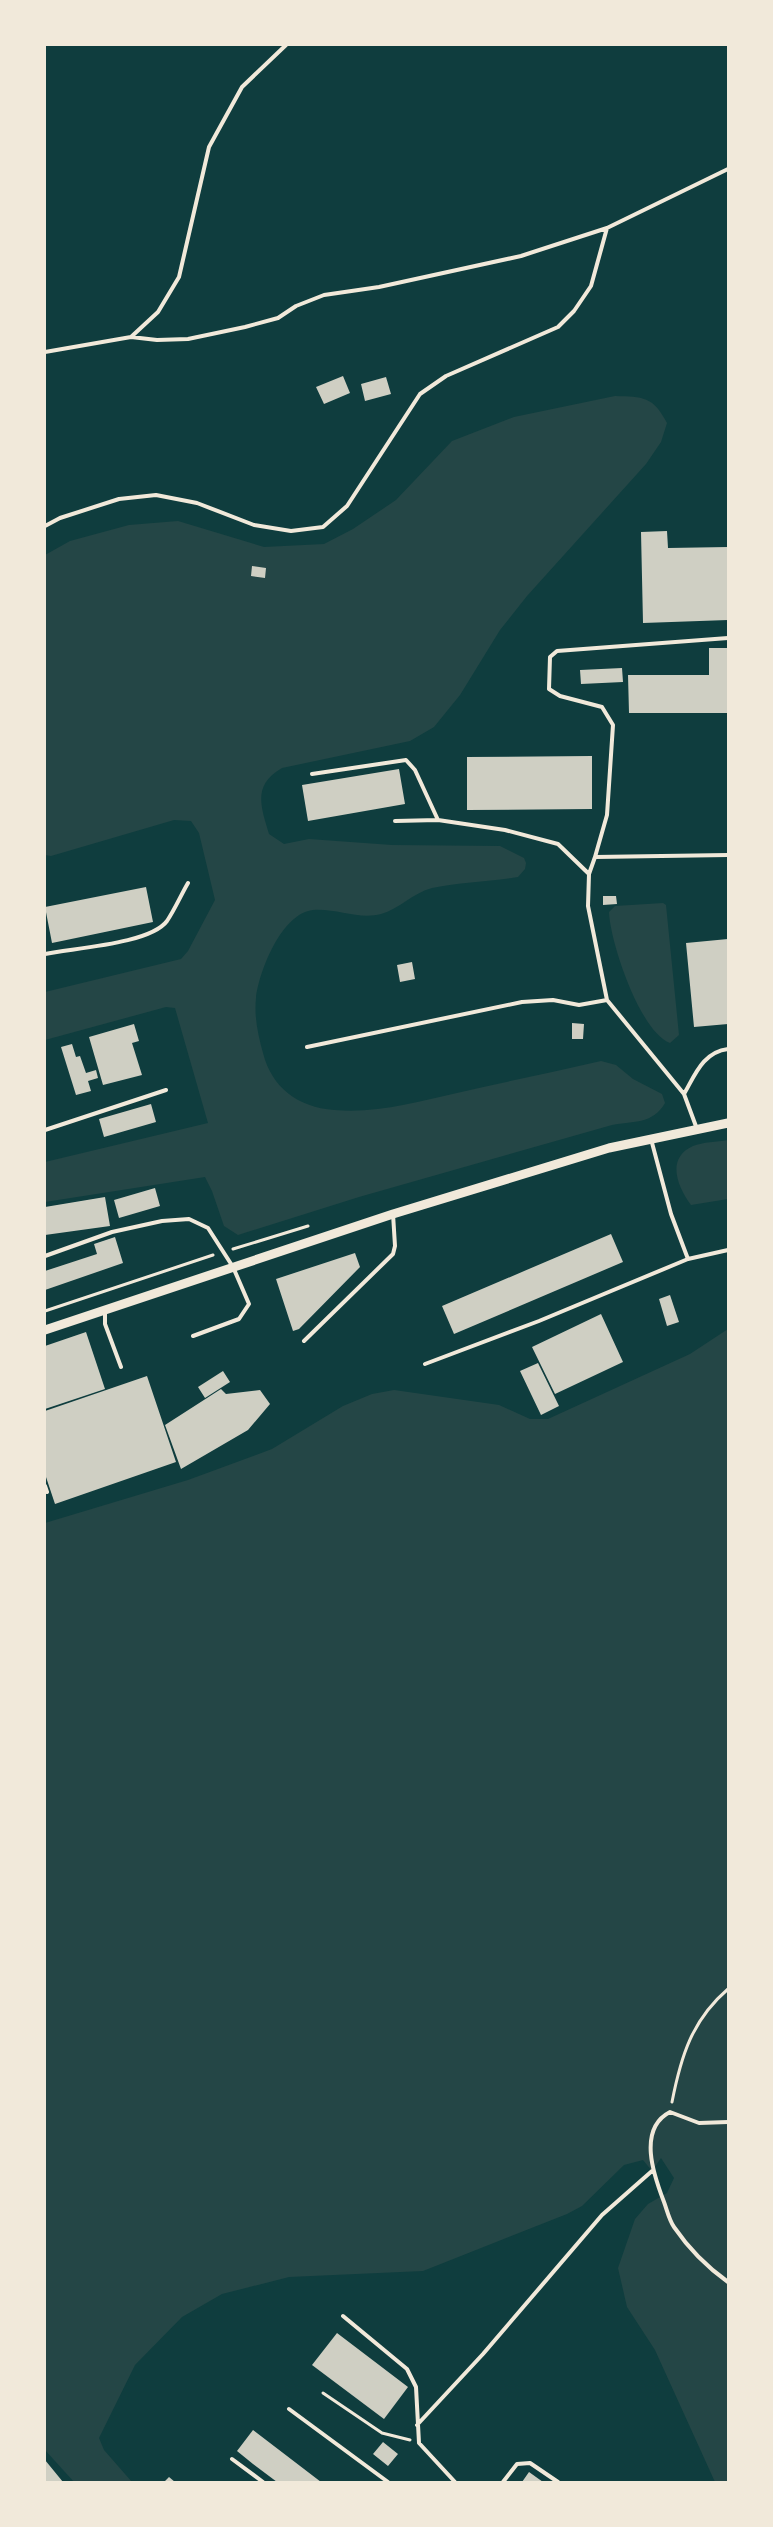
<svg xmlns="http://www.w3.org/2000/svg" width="773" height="2527" viewBox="0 0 773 2527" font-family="Montserrat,sans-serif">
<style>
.green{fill:#244646}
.building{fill:#cfcfc3}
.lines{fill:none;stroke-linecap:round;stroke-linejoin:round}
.path{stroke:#f1e9da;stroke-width:3}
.service{stroke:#f1e9da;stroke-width:4}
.tertiary{stroke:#f1e9da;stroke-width:9}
</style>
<rect width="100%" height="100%" fill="#0f3d3e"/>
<path class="green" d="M615,396C643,397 653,396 667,423L661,442L646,464L527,596L500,630L460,695L434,727L410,741L282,768C252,785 261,807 269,834L284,844L309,839L392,845L500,846L524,858L526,863L525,869L518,877C490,882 460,882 432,888C413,893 399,909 381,914C359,920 336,908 313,910C282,913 259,971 256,998C254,1017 258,1035 263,1053C272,1088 298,1107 334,1110C375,1114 417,1102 457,1093C505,1082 553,1072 601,1061L616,1065L633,1079L662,1094L665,1103C653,1124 634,1121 612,1125L359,1197L238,1235L224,1226L212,1191L205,1177L45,1202V1162L208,1123L175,1008L166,1007L45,1040V992L181,959L188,951L215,900L199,833L191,821L174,820L51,856L45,855V555L70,541L129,525L178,521L264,547L324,544L353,529L396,500L452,441L514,417Z
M663,903L666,905L679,1035L670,1043C640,1032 610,942 609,912L615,906Z
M728,1140V1199L691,1205C677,1186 666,1158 693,1146C703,1142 717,1142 728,1140Z
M728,1329V2482H715L655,2350L627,2307L618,2268L635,2219L648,2204L667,2193L674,2178L661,2158L652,2171L643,2160L624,2165L582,2206L567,2214L423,2271L289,2277L222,2294L182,2317L135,2365L99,2438L104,2450L132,2482H74L45,2450V1523L188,1480L272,1449L343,1406L372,1394L394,1390L499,1405L530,1419H548L690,1354Z"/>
<path class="building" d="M343,376L350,393L324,404L316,387Z
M386,377L391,394L365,401L361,384Z
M667,531L668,548L728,547V620L643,623L641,532Z
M252,566L266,568L265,578L251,576Z
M709,648H728V713H629L628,675H709Z
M622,668L623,682L581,684L580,670Z
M592,756V809L467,810V757Z
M399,769L405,804L308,821L302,785Z
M146,887L153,922L52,943L45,907Z
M603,896H616L617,904L603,905Z
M728,939V1024L694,1027L686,943Z
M412,962L415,979L400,982L397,965Z
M572,1023L584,1024L583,1039H572Z
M134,1024L139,1041L132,1043L142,1075L103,1085L89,1037Z
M72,1044L76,1057L80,1056L86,1073L96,1070L98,1078L88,1081L91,1091L76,1095L61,1047Z
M151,1104L156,1122L104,1137L99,1119Z
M155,1188L160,1206L119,1218L114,1200Z
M105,1197L110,1226L45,1235V1207Z
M611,1234L623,1262L454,1334L442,1306Z
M115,1237L123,1263L45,1290V1271L97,1254L94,1244Z
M355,1253L360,1267L299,1329L293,1331L276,1279Z
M670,1295L679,1322L667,1326L659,1299Z
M601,1314L623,1362L555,1394L532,1347Z
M86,1332L105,1389L45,1409V1346Z
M538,1363L559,1406L541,1415L520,1371Z
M223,1371L230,1382L205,1398L198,1387Z
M147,1376L176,1462L55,1504L45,1474V1411Z
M221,1389L226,1394L260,1390L270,1404L248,1430L181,1469L165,1425Z
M337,2333L408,2387L384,2419L312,2365Z
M253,2430L321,2482H277L253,2464L237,2451Z
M383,2442L398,2454L388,2466L373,2454Z
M45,2460L63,2482H45Z
M529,2472L543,2482H522Z
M169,2477L175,2482H164Z"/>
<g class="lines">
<path class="path" d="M233,1249L308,1226
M45,1311L213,1255
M672,2102C681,2056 692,2020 728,1989
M323,2393L382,2433L410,2440"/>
<path class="service" d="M131,337L158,312L179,277L209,147L242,87L286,45
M45,352L131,337L157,340L188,339L245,327L278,318L296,306L324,295L379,287L521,256L607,228L728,169
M45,526L60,518L119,499L156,495L197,503L254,525L291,531L323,527L347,506L420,394L446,376L558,327L574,311L591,286L607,228
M312,774L406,760L415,770L438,820
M395,821L438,820L505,830L558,844L589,874L588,906L607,1000L684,1094L697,1129
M595,857L607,815L613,725L602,707L560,696L549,689L550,657L557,651L728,638
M589,874L595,857L728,855
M45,954C74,948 150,944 167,921C175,909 181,895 188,883
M307,1047L522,1002L553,1000L579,1005L607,1000
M684,1094C695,1075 703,1052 728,1049
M45,1130L166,1090
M651,1139L671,1214L688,1259L728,1250
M45,1256L112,1232L162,1221L189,1219L208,1228L233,1267L249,1304L239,1319L193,1336
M105,1312V1324L121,1367
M304,1341L393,1254L395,1246L393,1214
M425,1364L539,1321L688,1259
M45,1486L47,1492
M728,2122L699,2123L670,2112C637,2129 654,2176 664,2202C667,2210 669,2220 674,2227C689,2249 707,2267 728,2282
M343,2316L407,2369L416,2387L419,2443L455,2482
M289,2409L388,2482
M417,2425L483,2354L602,2215L652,2171
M232,2459L263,2482
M503,2482L517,2464L530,2463L558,2482"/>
<path class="tertiary" d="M45,1330L393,1214L609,1148L728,1123"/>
</g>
<rect width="773" height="2527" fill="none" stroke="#f1e9da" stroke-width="92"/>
</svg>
